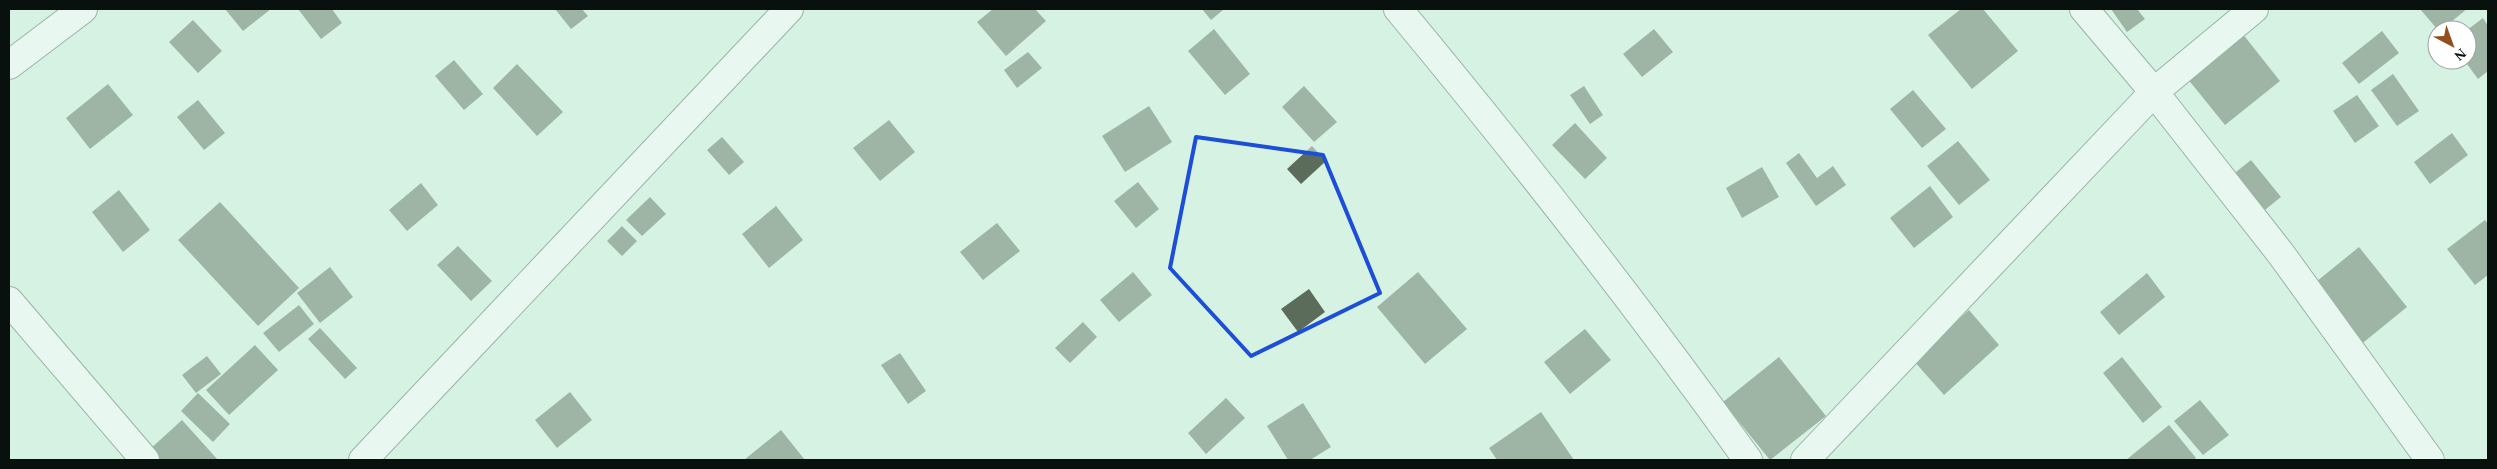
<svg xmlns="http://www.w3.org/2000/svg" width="2497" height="469" viewBox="0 0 2497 469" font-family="Georgia,serif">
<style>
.building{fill:#5c6c5a}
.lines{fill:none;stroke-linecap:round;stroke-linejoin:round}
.minor-casing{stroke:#50695d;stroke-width:30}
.minor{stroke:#fff;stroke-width:28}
.marked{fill:none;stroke:#1d4ed8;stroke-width:4;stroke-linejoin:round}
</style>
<rect width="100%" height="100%" fill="#d5f2e3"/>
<path class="building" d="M225,9H271L243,31Z
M298,9H332L342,23L321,39Z
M555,9H582L588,16L571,29Z
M993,9H1035L1046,21L1006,56L977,22Z
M1202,9H1222L1223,10L1211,20Z
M1961,9H1983L2018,51L1972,89L1928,35Z
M2111,9H2137L2145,19L2127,32Z
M2420,9H2467L2441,30H2438Z
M2483,18L2488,26V71L2478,79L2464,60H2467V30Z
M193,20L222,51L198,73L169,42Z
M2238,28L2280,81L2225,125L2183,73Z
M1214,29L1250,74L1225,95L1188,51Z
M1654,29L1673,52L1642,77L1623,54Z
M2382,31L2399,53L2359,84L2342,63Z
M1028,52L1042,68L1017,88L1004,70Z
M454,60L483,94L464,110L435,76Z
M517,64L563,112L537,136L493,88Z
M2393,74L2419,111L2397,126L2371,90Z
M108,84L133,115L90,149L66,118Z
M1304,86L1337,122L1314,142L1282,107Z
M1584,86L1603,115L1590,124L1570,95Z
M1913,90L1946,129L1922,148L1890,109Z
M2357,95L2379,126L2355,143L2333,111Z
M198,100L225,133L204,150L177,117Z
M1149,106L1172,142L1125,172L1102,136Z
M889,120L915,152L880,181L853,148Z
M1575,123L1607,158L1585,179L1552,145Z
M2452,133L2468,155L2430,184L2414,162Z
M722,137L744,162L729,175L707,150Z
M1958,141L1990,180L1959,205L1927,166Z
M1312,146L1326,161L1301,184L1287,169Z
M1799,153L1817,178L1833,166L1846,185L1816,206L1786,163Z
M2251,160L2281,197L2251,221L2221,184Z
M1762,167L1779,197L1742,218L1726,188Z
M1138,182L1159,209L1136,228L1114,201Z
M421,183L438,205L407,231L389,210Z
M1930,186L1953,217L1914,248L1890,218Z
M119,190L150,230L123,252L92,212Z
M650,197L666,214L642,236L626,220Z
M220,202L299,288L258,326L178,240Z
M776,206L803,240L769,268L742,234Z
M2485,220L2488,224V275L2475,285L2447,249Z
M997,223L1020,251L983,280L960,252Z
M622,226L637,241L622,256L607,241Z
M458,246L492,281L471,301L437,265Z
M2359,247L2407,307L2359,346L2311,286Z
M330,267L353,297L320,323L297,293Z
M1133,272L1152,295L1119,322L1100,300Z
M1418,272L1467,329L1425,364L1377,307Z
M2147,273L2165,297L2119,335L2100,312Z
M1309,289L1325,312L1298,332L1281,309Z
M299,305L314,324L279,352L263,333Z
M1969,310L1999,345L1944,395L1913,360Z
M1083,322L1097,337L1070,363L1055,348Z
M320,328L357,368L345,379L308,339Z
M1585,329L1611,360L1570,394L1544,362Z
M255,345L278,370L229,415L206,390Z
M900,353L926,391L908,404L881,365Z
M207,356L221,374L196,393L182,375Z
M1779,357L1826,416L1770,460L1723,402Z
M2122,357L2162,407L2143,423L2103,373Z
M570,392L592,420L557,448L535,420Z
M198,393L230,424L213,442L181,411Z
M1226,398L1245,418L1206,454L1188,433Z
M2200,400L2229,435L2203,455L2174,421Z
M1303,403L1331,447L1310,460H1288L1267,426Z
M1541,412L1574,460H1497L1489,448Z
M182,420L218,460H138Z
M2169,425L2196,458L2193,460H2126Z
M781,430L805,460H744Z"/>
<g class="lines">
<g class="minor-casing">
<path id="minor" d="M1398,9C1520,156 1637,305 1748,460
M2084,9L2154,92L2281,254L2430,460
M9,65L83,9
M9,301L145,460
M363,460L789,9
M1805,460L2154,92L2254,9"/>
</g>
<use href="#minor" class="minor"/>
</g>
<path d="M0 0H2497V469H0ZM1196,137L1323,155L1380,293L1251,356L1170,268Z" fill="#d5f2e3" fill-opacity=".55" fill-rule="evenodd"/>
<path class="marked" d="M1196,137L1323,155L1380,293L1251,356L1170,268Z"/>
<rect width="2497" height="469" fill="none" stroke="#08110d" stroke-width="20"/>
<g transform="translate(2452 45) rotate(139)"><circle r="24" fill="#ffffff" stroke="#9ca09e"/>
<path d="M0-4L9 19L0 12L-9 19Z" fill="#924e1f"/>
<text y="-8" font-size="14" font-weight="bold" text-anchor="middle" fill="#08110d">N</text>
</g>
</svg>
